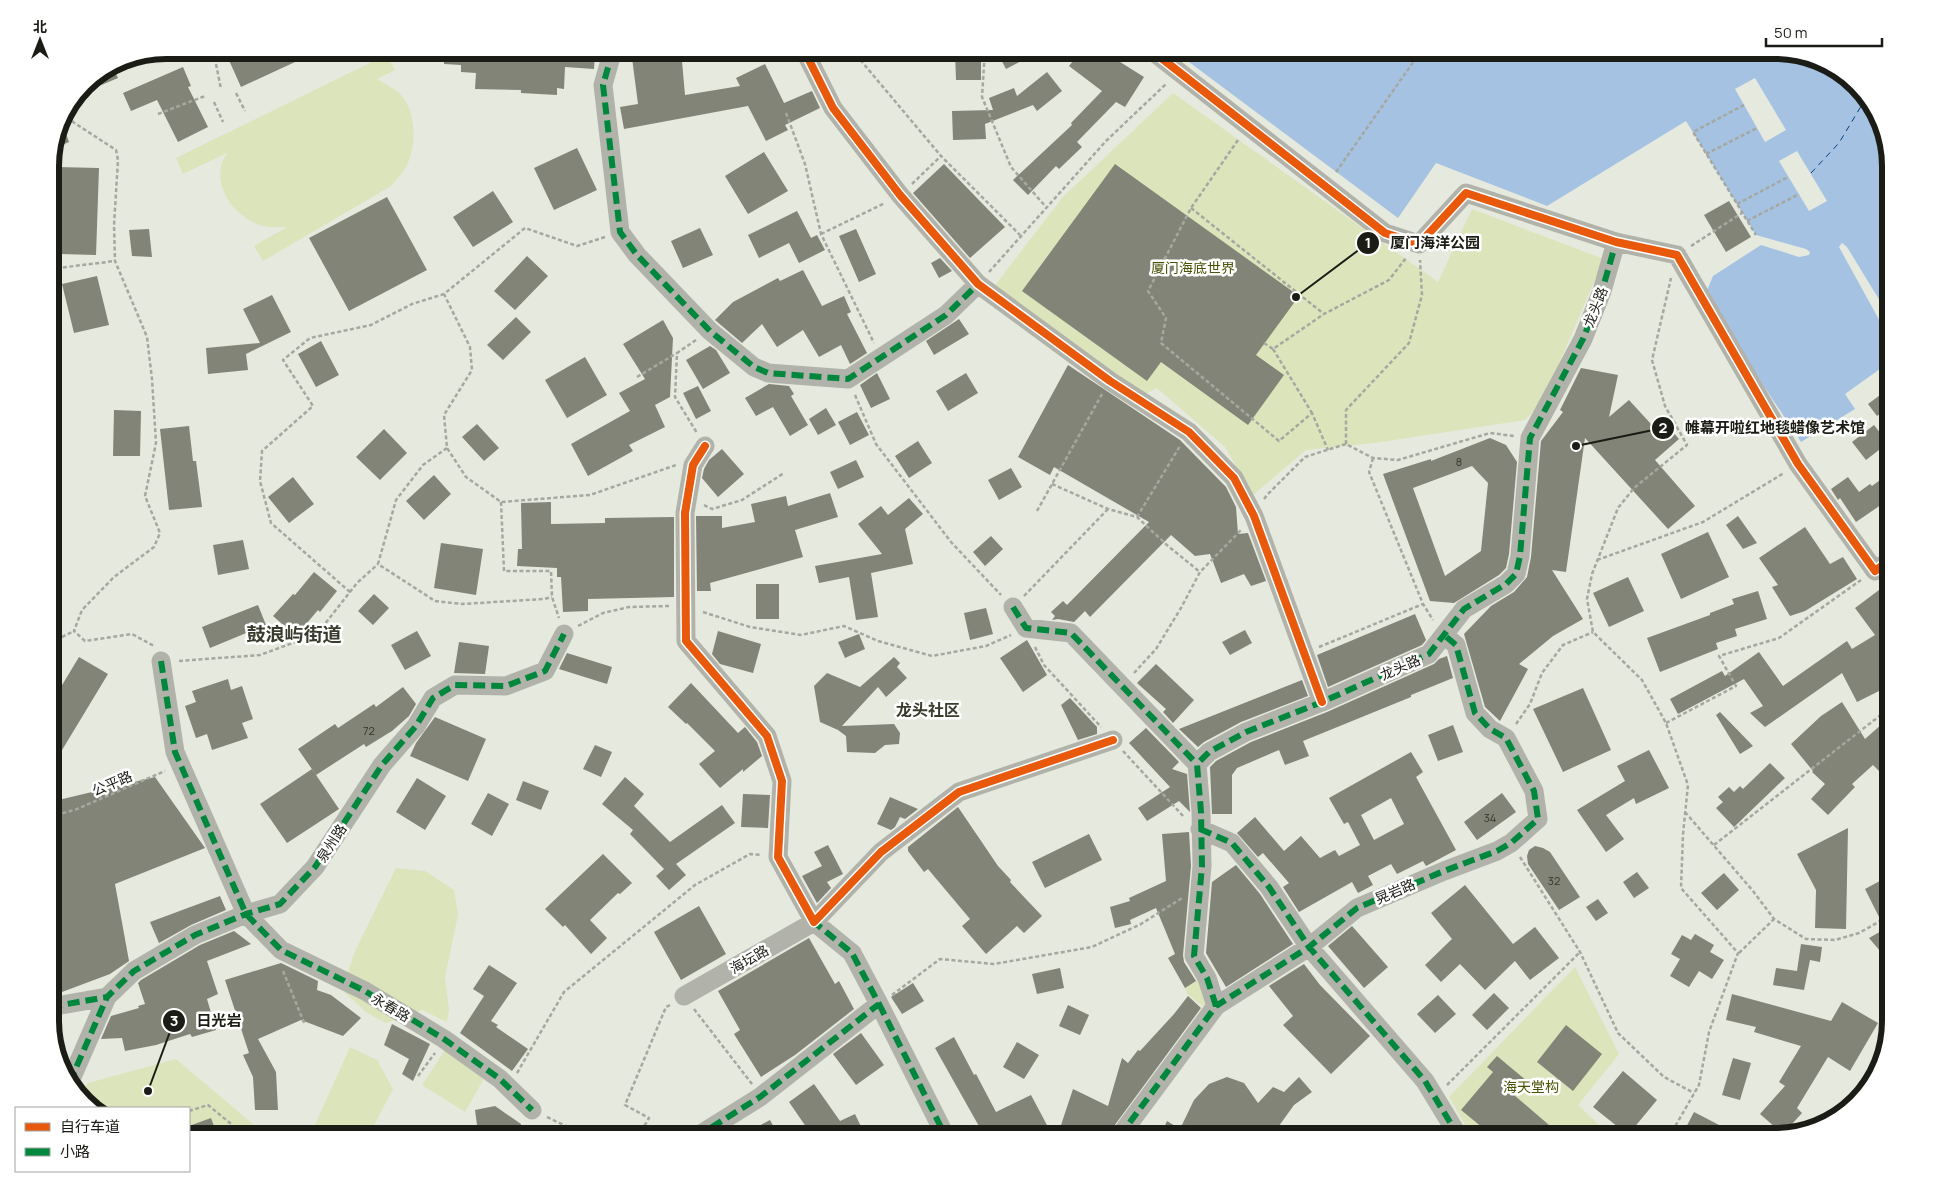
<svg xmlns="http://www.w3.org/2000/svg" width="1941" height="1187" viewBox="0 0 1941 1187" font-family="Manrope,'Noto Sans SC',sans-serif">
<style>
.green{fill:#dce4bc}
.water{fill:#a5c2e2}
.pier{fill:#e6e9de}
.lines{fill:none;stroke-linecap:round;stroke-linejoin:round}
.ferry{stroke:#023e79;stroke-width:1;stroke-dasharray:6 5;stroke-linecap:butt}
.building{fill:#818476;fill-rule:evenodd}
.path{stroke:#a5a8a0;stroke-width:2.5;stroke-dasharray:4 2.5;stroke-linecap:butt}
.minor{stroke:#b1b3aa;stroke-width:19}
.quiet{stroke:#00873e;stroke-width:6;stroke-dasharray:12 6;stroke-linecap:butt}
.cycleway-casing{stroke:#fff;stroke-width:11}
.cycleway{stroke:#e8590c;stroke-width:8}
.labels{text-anchor:middle;dominant-baseline:central;stroke-width:5;stroke-linejoin:round;paint-order:stroke}
.number-label{font-size:11px;fill:#34362e}
.park-label{font-size:14px;fill:#4a5307;stroke:#fff}
.street-label{font-size:14px;fill:#1b1c16;stroke:#fff}
.quarter-label{font-size:16px;font-weight:bold;fill:#393b2c;stroke:#fff}
.district-label{font-size:19px;font-weight:bold;fill:#393b2c;stroke:#fff}
.rim{fill:none;stroke:#1b1c16;stroke-width:6}
.leader{fill:none;stroke:#1b1c16;stroke-width:2}
.callout-dot{fill:#1b1c16;stroke:#fff;stroke-width:2}
.mark-label{font-size:15px;text-anchor:middle;font-weight:bold;fill:#fff}
.callout-label{font-size:15px;text-anchor:middle;font-weight:bold;fill:#1b1c16;stroke:#fff;stroke-width:5;stroke-linejoin:round;paint-order:stroke}
</style>
<rect width="100%" height="100%" fill="#e6e9de"/>
<path class="green" d="M386,55L395,70L377,79C384,84 394,88 400,94C417,112 417,146 406,167C402,174 396,180 391,186L263,261L254,246L287,227C280,227 271,228 263,226C239,219 216,194 221,167C221,163 225,157 227,153L183,174L176,158Z
M1173,93L1438,282L1472,209L1604,259L1542,403L1525,420L1375,443L1306,450L1253,495L1225,447L1157,388L1141,396L993,288L1062,198Z
M396,868L425,871L454,890L458,915L445,977L449,1010L447,1022L422,1010L386,1023L367,1013L342,990L355,951Z
M1575,967L1619,1054L1578,1105L1599,1125L1590,1137H1472L1449,1097Z
M1202,977L1206,1004L1204,1007L1187,994L1185,988Z
M350,1047L377,1060L393,1089L374,1125L377,1137H189V1108H95L79,1093L88,1083L176,1059L254,1125L314,1127Z
M445,1050L486,1075L465,1112L422,1085Z"/>
<path class="water" d="M1173,50H1775L1833,66L1875,108L1891,158V319L1847,247L1842,243L1839,247L1888,336L1891,361L1845,394L1855,409L1801,442L1716,314L1706,293L1713,276L1761,245L1799,257L1809,255L1810,252L1806,249L1756,235L1686,121L1547,206L1436,163L1398,218Z"/>
<path class="pier" d="M1755,78L1786,130L1765,142L1735,89Z
M1797,151L1827,201L1809,211L1779,161Z"/>
<g class="lines">
<path class="ferry" d="M1811,173L1839,143L1866,98"/>
</g>
<path class="building" d="M244,50H321L241,87L228,58Z
M444,50H483L482,61L516,62L517,50L595,53L594,69L565,67L564,89L557,88V95L521,93V90L475,89L476,73L461,72V65L444,64Z
M631,50H681L685,95L740,86L736,78L765,64L784,103L812,91L820,108L785,125L788,130L766,141L748,106L624,129L620,107L638,104Z
M996,50H1043L1006,69Z
M1082,50H1101L1144,77L1125,107L1116,102L1077,142L1082,147L1059,169L1056,166L1028,195L1013,180L1072,125L1071,123L1102,91L1069,66Z
M981,51V80H956L955,52Z
M112,65L118,78L80,94L79,92L84,84Z
M183,67L191,86L188,87L208,127L178,142L157,100L131,111L123,93Z
M1047,72L1062,91L1037,111L1033,105L985,124L986,139L953,140L952,111L993,110L989,98L1014,88L1017,96Z
M61,119L69,142L53,149L59,121Z
M577,148L597,190L554,210L534,168Z
M764,152L788,191L748,214L725,176Z
M944,164L1005,227L970,258L913,193Z
M1115,164L1299,296L1256,355L1284,375L1248,425L1161,362L1147,381L1022,291Z
M57,167L99,168L96,255L60,254L61,199H56Z
M493,191L513,222L473,247L453,217Z
M387,197L427,270L349,311L309,238Z
M1729,201L1751,237L1726,252L1704,215Z
M797,211L811,238L817,235L825,250L799,263L789,243L759,258L748,235Z
M700,228L713,255L683,268L671,241Z
M149,229L152,257L132,256L129,230Z
M856,229L876,274L859,282L839,236Z
M527,256L548,276L515,310L494,291Z
M940,258L952,271L939,278L931,263Z
M803,270L822,306L844,296L851,312L847,314L867,353L850,364L841,345L819,357L803,330L777,347L762,324L742,343L715,320L733,302L778,278L780,281Z
M97,276L109,325L74,333L62,284Z
M272,295L291,332L246,354L248,370L208,374L206,348L260,343L243,309Z
M516,317L531,332L503,360L487,345Z
M959,319L969,334L934,355L926,341Z
M663,320L673,338L670,397L655,405L665,427L629,445L633,451L588,476L571,444L630,411L619,393L645,379L623,344Z
M321,341L339,375L316,387L298,354Z
M710,346L716,350L730,373L703,389L686,360Z
M585,357L607,395L567,418L545,380Z
M1068,365L1180,440L1226,487L1236,507L1238,534L1248,533L1266,581L1251,586L1244,574L1221,583L1210,554L1195,556L1171,535L1090,617L1085,611L1074,622L1058,619L1052,620L1055,616L1051,612L1063,601L1067,605L1149,522L1054,467L1050,475L1018,457Z
M1581,368L1618,375L1609,417L1629,400L1651,424L1660,417L1679,439L1655,460L1695,506L1668,529L1585,438L1566,572L1552,570L1583,619L1553,636L1519,664L1528,669L1500,721L1485,707L1464,634L1491,606L1514,592L1527,577L1531,557L1541,441L1563,412L1560,410Z
M877,373L890,399L871,408L860,385Z
M966,373L978,393L948,411L936,391Z
M769,384L789,386L794,394L791,396L808,425L790,436L773,407L756,416L745,398Z
M698,386L711,411L696,419L683,393Z
M1891,387V406L1877,416L1868,404Z
M826,408L836,425L818,435L809,419Z
M114,410L141,411L140,456H113Z
M857,412L869,435L850,445L838,422Z
M477,424L499,448L484,461L462,437Z
M1874,425L1888,443L1866,460L1852,442Z
M189,426L193,461H196L202,507L169,510L160,429Z
M384,429L407,453L380,480L356,457Z
M1490,438L1506,445L1517,462L1509,554L1506,568L1499,575L1454,603L1430,601L1383,474L1431,459V461ZM1472,466L1488,483L1481,551L1445,576L1413,488Z
M918,441L932,463L909,478L895,456Z
M722,449L744,474L718,497L702,478L704,469L709,460Z
M856,460L864,477L838,489L830,472Z
M1011,468L1022,487L999,500L988,480Z
M1891,472V498L1856,522L1840,498L1838,500L1831,489L1848,477L1859,492L1870,484L1872,486Z
M434,475L451,494L424,520L406,501Z
M293,477L314,504L289,523L268,497Z
M830,493L838,517L795,530L803,557L710,583L711,591H697L696,516H722V528L755,522L751,504L786,496L788,506Z
M909,498L923,514L905,529L913,564L871,573L878,617L856,620L849,577L819,583L815,566L882,554L858,524L881,506L888,515Z
M551,502V524L605,523V518L674,517V597L588,599V611L563,612L561,577H557V568L517,566L518,549H522L521,503Z
M1738,516L1757,543L1743,549L1726,525Z
M1805,527L1830,564L1843,557L1857,579L1805,611L1790,616L1772,587L1778,585L1759,558Z
M1708,532L1729,577L1681,599L1661,554Z
M991,536L1003,549L985,566L973,552Z
M243,540L249,569L218,575L213,545Z
M441,543L483,549L476,595L434,588Z
M314,572L337,591L320,612L318,610L296,636L273,616L293,594L295,595Z
M1628,577L1644,611L1609,627L1593,593Z
M1891,581V685L1857,702L1842,673L1765,727L1750,713L1763,706L1744,679L1678,714L1670,699L1722,671L1725,676L1759,652L1783,686L1847,641L1852,649L1875,635L1855,608Z
M756,584H779V619H756Z
M1758,591L1767,619L1735,629L1737,636L1716,643L1718,649L1660,672L1647,638L1710,615V613L1734,604L1732,599Z
M374,594L389,608L373,625L358,611Z
M258,605L266,625L210,648L202,627Z
M986,608L993,634L970,640L964,613Z
M1415,614L1426,640L1422,645L1328,687L1317,655Z
M1245,630L1252,643L1230,655L1222,642Z
M417,631L431,656L405,670L391,645Z
M718,631L761,644L753,673L720,664L712,654Z
M859,634L865,649L845,658L838,642Z
M1027,640L1047,675L1023,692L1000,658Z
M459,642L489,646L485,674L454,673Z
M567,653L612,667L607,684L559,669Z
M1447,656L1453,678L1411,695V697L1303,741L1309,756L1285,765L1279,750L1237,768L1232,775V814H1212L1210,767L1216,761L1251,742L1327,712L1434,664L1439,659Z
M79,657L108,674L50,770V705Z
M894,657L900,663L897,667L907,678L886,697L878,687L842,726L894,724L900,733L899,744L885,745L875,753L847,752L846,736L838,730L820,722L814,686L827,673L860,687Z
M1156,664L1194,700L1173,723L1163,712L1166,709L1137,683Z
M228,679L231,690L242,686L253,719L242,723L248,738L212,750L207,734L196,738L185,706L196,702L192,691Z
M1302,680L1308,696L1241,722L1204,742L1198,747L1179,729Z
M691,683L738,733L745,727L757,742L762,756L743,772V769L720,788L699,764L715,751L687,723L686,724L668,707Z
M403,687L416,704L409,716L392,731L366,747L364,744L316,775L298,749L335,724L338,728L374,704L376,707Z
M1583,688L1611,750L1563,772L1533,709Z
M1070,698L1097,727V734L1078,740L1061,705Z
M1842,702L1865,739L1891,716V783L1873,765L1852,784L1855,787L1828,815L1811,799L1825,784L1812,772L1813,771L1791,744L1821,716Z
M1720,712L1753,746L1740,754L1716,715Z
M435,717L486,739L468,781L410,756L416,743Z
M1453,725L1463,752L1438,761L1428,735Z
M1146,728L1179,762L1172,769L1187,774L1190,812L1179,801L1147,821L1138,808L1170,787L1129,743Z
M595,745L612,752L601,777L583,769Z
M1649,750L1669,788L1636,804L1634,798L1606,815L1624,839L1606,852L1577,810L1625,781L1617,766Z
M1411,752L1423,772L1416,777L1456,850L1426,866L1423,861L1397,874L1391,864L1368,876L1373,885L1358,893L1352,882L1299,912L1283,887L1289,883L1263,853L1258,857L1237,833L1255,817L1284,851L1301,836L1320,858L1335,850L1339,856L1360,845L1348,822L1344,824L1329,798ZM1391,798L1404,824L1374,840L1361,815Z
M1770,763L1785,778L1734,827L1716,808L1723,802L1718,797L1729,787L1734,792L1740,786L1743,789Z
M312,769L339,809L287,843L260,804Z
M155,777L205,848L115,884L129,961L110,974L62,992L50,993V802Z
M625,777L644,794L634,806L670,842L722,805L735,823L676,864L686,875L669,890L656,876L664,869L630,834L633,830L602,804Z
M417,778L446,796L425,830L396,812Z
M523,781L549,791L541,810L516,800Z
M488,793L509,804L492,836L471,824Z
M1502,793L1516,812L1477,840L1464,822Z
M743,794L770,795L768,828L741,827Z
M890,797L918,809L905,819L900,817L895,827L891,830L877,824Z
M958,807L998,866L1011,880L1010,882L1042,916L1024,933L1017,926L986,954L962,926L970,919L928,869L924,872L908,851V847Z
M1848,828L1846,929L1815,928L1816,890L1797,854Z
M1189,832L1191,866L1183,955L1184,962L1196,981L1185,988L1168,958L1175,954L1156,908L1130,920L1131,924L1115,928L1110,907L1130,901L1129,898L1166,881L1162,834Z
M1089,834L1102,860L1045,888L1032,862Z
M828,845L843,874L827,882L831,888L817,903L802,876L822,866L814,852Z
M1535,846L1543,848L1550,852L1580,897L1559,910L1528,864L1527,856L1529,850Z
M603,854L632,883L620,894L618,893L590,920L607,938L591,954L565,925L563,927L545,909Z
M1236,865L1260,894L1293,944L1226,987L1206,953L1212,882Z
M1637,872L1649,888L1634,898L1623,882Z
M1724,873L1739,890L1717,910L1701,893Z
M1891,875V964L1869,938L1885,929L1865,889Z
M1465,885L1513,944L1535,927L1559,958L1530,980L1515,961L1485,990L1460,964L1441,982L1425,965L1452,939L1431,913Z
M220,896L226,910L191,925L159,943L150,922Z
M1598,899L1608,913L1596,921L1586,907Z
M699,906L726,954L681,980L654,932Z
M1352,926L1388,967L1364,988L1328,946Z
M234,931L251,944L207,961L218,994L207,999L216,1030L192,1037L190,1034L156,1045L125,1051L122,1038L101,1039L111,1016L139,1008L138,1006L145,1004L138,983L141,980L200,945Z
M1695,934L1714,945L1710,952L1724,960L1712,979L1699,971L1689,987L1670,976L1680,959L1671,954L1682,935L1691,940Z
M809,938L835,984L839,981L854,1009L795,1055L761,1077L734,1034L740,1030L718,991Z
M1801,944L1822,947L1820,962L1810,960L1804,990L1773,985L1776,968L1797,971Z
M281,963L318,981L317,990L331,995L361,1018L343,1036L301,1020L258,1039L276,1072L278,1110H255L253,1077L243,1055L249,1053L225,980Z
M1304,964L1320,985L1370,1036L1331,1074L1283,1025L1293,1016L1269,986Z
M489,965L517,983L491,1021L498,1025L496,1027L528,1049L512,1071L460,1033L484,996L473,989Z
M1060,968L1064,988L1037,994L1032,974Z
M913,983L924,1001L902,1014L891,997Z
M1494,993L1509,1008L1487,1030L1472,1015Z
M1732,994L1831,1021L1842,1002L1878,1023L1850,1071L1828,1057L1797,1108L1802,1113L1783,1134L1760,1114L1785,1086L1779,1082L1801,1046L1754,1032L1756,1027L1726,1020Z
M1438,995L1456,1014L1435,1033L1417,1014Z
M1188,996L1201,1008L1106,1137H1057L1073,1089L1108,1106L1122,1058L1128,1063L1138,1050L1140,1051L1174,1014Z
M1068,1005L1089,1015L1080,1035L1059,1026Z
M392,1024L430,1044L413,1081L402,1074L409,1059L384,1045Z
M1566,1025L1602,1054L1573,1091L1537,1062Z
M861,1033L884,1065L856,1085L833,1054Z
M954,1037L974,1075L976,1074L996,1112L1031,1095L1048,1127L1028,1137H960L980,1128L935,1048Z
M1017,1042L1039,1055L1024,1079L1003,1067Z
M1497,1056L1527,1081L1514,1095L1563,1137H1494L1461,1110L1493,1072L1487,1067Z
M1733,1058L1751,1063L1740,1100L1722,1095Z
M1623,1071L1657,1100L1628,1135L1593,1107Z
M1227,1077L1244,1083L1258,1103L1273,1087L1284,1092L1299,1077L1312,1092L1294,1105L1271,1137H1160L1167,1121L1180,1129L1194,1100L1209,1084Z
M814,1084L840,1121L855,1114L866,1137H813L789,1102Z
M495,1106L521,1124L519,1137H468L477,1125L475,1110Z
M1694,1112L1721,1126L1716,1137H1681Z
M211,1118L218,1137H189V1126Z
M770,1120L779,1137H738Z"/>
<g class="lines">
<path class="path" d="M852,50L941,156L1020,235
M985,50L982,97L1011,167L1046,207
M216,64L221,89
M236,93L245,111
M214,102L223,122
M1744,105L1693,132L1756,235
M67,109L73,122L116,150L118,160L114,225L115,261L147,337L152,379L156,443L145,496L160,533L154,547L114,577L82,610L74,631L85,641L132,634L154,646
M786,113L805,164L821,234L874,343
M158,114L205,96
M1238,140L1191,208L1148,291L1166,318L1161,343L1279,441L1312,413L1328,450
M1706,154L1757,128
M1336,172L1414,61
M912,184L941,156
M1737,204L1788,177
M1191,208L1324,314
M1747,221L1799,194
M821,234L885,203
M605,237L577,246L525,228L444,294L470,347L472,370L444,415L447,448L466,477L501,502L590,495L676,465
M1691,246L1742,213
M50,269L115,261
M989,272L1106,141L1167,83
M696,340L677,353L675,397L697,433
M1264,343L1273,349L1324,314L1389,280L1406,258
M1273,349L1312,413
M637,377L677,353
M855,395L876,444L951,542L1001,595
M1346,444V410L1409,343L1422,295L1420,260
M447,448L423,465L396,500L378,564L435,601L462,604L544,599L552,597
M1373,458L1369,472L1423,604L1433,620
M1052,484L1108,509L1137,517L1168,546L1200,572
M1264,499L1268,494L1305,457L1346,444L1373,458L1398,460L1490,433L1514,436
M501,502L504,571H551L552,597L559,618
M704,505L712,509L742,500L784,473
M1037,511L1102,394
M1137,517L1180,446
M1597,560L1703,522L1784,473
M350,592L271,523L260,481L262,451L313,406L283,360L310,338L371,325L412,304L444,294
M1024,596L1108,509
M703,612L750,627L801,635L844,626L878,641L932,656L986,646L1011,635
M578,626L603,613L629,607L669,606
M50,638L56,640L74,631
M1035,647L1044,665L1101,727
M1319,647L1423,604
M179,661L260,655L317,634L357,583L378,564
M1134,673L1156,649L1181,608L1200,572L1242,529
M1666,723L1736,686L1719,656L1779,638L1861,580
M1516,724L1530,704L1542,673L1563,645L1593,632
M1123,751L1184,817
M1685,812L1753,891L1774,919L1806,939L1835,940L1859,933L1891,915
M50,817L77,809L165,771
M1714,845L1891,707
M1520,857L1580,952L1618,1033L1664,1077L1694,1093
M1739,953L1774,919
M283,971L305,1025
M892,995L940,959L994,964L1092,947L1141,924L1182,898
M694,1009L752,1084
M517,1073L564,992L695,885L750,854L761,855
M418,1076L435,1053
M1447,1085L1580,952
M189,1111L208,1105L247,1137
M547,1117L589,1137
M1832,1122L1883,1050
M526,1137L528,1126
M638,1137L649,1118L625,1105L666,1007L670,1005
M1669,1137L1699,1085L1709,1032L1738,953L1681,888L1683,834L1688,785L1666,723L1642,680L1593,632L1587,599L1592,574L1618,508L1634,488L1687,445L1665,406L1652,360L1671,278"/>
<path class="minor" d="M613,50L603,85L620,232L637,255L710,331L754,367L768,373L848,379L946,315L978,284
M804,50L833,108L900,195L978,284L1110,381L1189,432L1234,478L1254,516L1322,702
M1151,50L1385,233L1419,244L1466,193L1616,242L1677,255L1798,464L1875,571L1891,559
M705,446L693,465L685,513L686,641L767,736L782,781L778,857L814,922L881,852L959,792L1113,740
M1013,607L1026,628L1071,633L1197,764
M161,661L175,752L246,914L281,950L365,991L444,1039L500,1079L532,1110
M1200,829L1232,843L1269,887L1309,947L1425,1081L1459,1137
M684,996L814,922L852,953L879,1004L760,1097L696,1137
M879,1004L946,1137
M1216,1006L1207,978L1194,956L1202,866L1201,812L1197,764L1209,752L1246,732L1322,702L1429,654L1464,609L1506,584L1516,574L1520,556L1530,438L1583,339L1602,291L1616,242
M50,1007L107,997L134,971L195,935L246,914L280,904L315,867L382,765L416,726L433,698L455,685L506,686L545,671L564,634
M68,1082L72,1077L107,997
M1119,1137L1216,1006L1309,947L1357,908L1444,871L1497,851L1511,843L1538,819L1534,791L1506,738L1490,729L1475,713L1456,645L1444,635"/>
<path class="quiet" d="M613,50L603,85L620,232L637,255L710,331L754,367L768,373L848,379L946,315L978,284
M1013,607L1026,628L1071,633L1197,764
M161,661L175,752L246,914L281,950L365,991L444,1039L500,1079L532,1110
M1200,829L1232,843L1269,887L1309,947L1425,1081L1459,1137
M879,1004L946,1137
M1216,1006L1207,978L1194,956L1202,866L1201,812L1197,764L1209,752L1246,732L1322,702L1429,654L1464,609L1506,584L1516,574L1520,556L1530,438L1583,339L1602,291L1616,242
M50,1007L107,997L134,971L195,935L246,914L280,904L315,867L382,765L416,726L433,698L455,685L506,686L545,671L564,634
M68,1082L72,1077L107,997
M696,1137L760,1097L879,1004L852,953L814,922
M1119,1137L1216,1006L1309,947L1357,908L1444,871L1497,851L1511,843L1538,819L1534,791L1506,738L1490,729L1475,713L1456,645L1444,635"/>
<g class="cycleway-casing">
<path id="cycleway" d="M804,50L833,108L900,195L978,284L1110,381L1189,432L1234,478L1254,516L1322,702
M1151,50L1385,233L1419,244L1466,193L1616,242L1677,255L1798,464L1875,571L1891,559
M705,446L693,465L685,513L686,641L767,736L782,781L778,857L814,922L881,852L959,792L1113,740"/>
</g>
<use href="#cycleway" class="cycleway"/>
</g>
<g class="labels">
<g class="number-label">
<text x="1459" y="461">8</text>
<text x="369" y="730">72</text>
<text x="1490" y="817">34</text>
<text x="1554" y="880">32</text>
</g>
<g class="park-label">
<text x="1193" y="267">厦门海底世界</text>
<text x="1531" y="1086">海天堂构</text>
</g>
<g class="street-label">
<text transform="translate(1595 307) rotate(-69)">龙头路</text>
<text transform="translate(1400 667) rotate(-24)">龙头路</text>
<text transform="translate(112 783) rotate(-23)">公平路</text>
<text transform="translate(331 843) rotate(-57)">泉州路</text>
<text transform="translate(1395 891) rotate(-23)">晃岩路</text>
<text transform="translate(749 959) rotate(-30)">海坛路</text>
<text transform="translate(391 1007) rotate(31)">永春路</text>
</g>
<g class="quarter-label">
<text x="928" y="710">龙头社区</text>
</g>
<g class="district-label">
<text x="294" y="634">鼓浪屿街道</text>
</g>
</g>
<path d="M0 0H1941V1187H0ZM166 59H1775A107 107 0 0 1 1882 166V1021A107 107 0 0 1 1775 1128H166A107 107 0 0 1 59 1021V166A107 107 0 0 1 166 59Z" fill="#fff" fill-rule="evenodd"/>
<path class="rim" d="M166 59H1775A107 107 0 0 1 1882 166V1021A107 107 0 0 1 1775 1128H166A107 107 0 0 1 59 1021V166A107 107 0 0 1 166 59Z"/>
<path class="leader" d="M1296 297L1368 243M1576 446L1663 428M148 1091L174 1021"/>
<g class="callout-dot">
<circle cx="1296" cy="297" r="5"/>
<circle cx="1576" cy="446" r="5"/>
<circle cx="148" cy="1091" r="5"/>
<circle cx="1368" cy="243" r="12"/>
<circle cx="1663" cy="428" r="12"/>
<circle cx="174" cy="1021" r="12"/>
</g>
<g class="mark-label">
<text x="1368" y="248">1</text>
<text x="1663" y="433">2</text>
<text x="174" y="1026">3</text>
</g>
<g class="callout-label">
<text x="1435" y="248">厦门海洋公园</text>
<text x="1775" y="433">帷幕开啦红地毯蜡像艺术馆</text>
<text x="219" y="1026">日光岩</text>
</g>
<rect x="15" y="1107" width="175" height="65" fill="#ffffff" stroke="#a4a4a2"/>
<rect x="25" y="1123" width="25" height="8" fill="#e8590c" stroke="#a4a4a2"/>
<text x="60" y="1132" font-size="15" fill="#1b1c16">自行车道</text>
<rect x="25" y="1148" width="25" height="8" fill="#00873e" stroke="#a4a4a2"/>
<text x="60" y="1157" font-size="15" fill="#1b1c16">小路</text>
<g transform="translate(40 40)" stroke="#ffffff" stroke-width="4" paint-order="stroke">
<path d="M0-4L9 19L0 12L-9 19Z" fill="#1b1c16"/>
<text y="-8" font-size="14" font-weight="bold" text-anchor="middle" fill="#1b1c16">北</text>
</g>
<path d="M1766 38v8h116v-8" fill="none" stroke="#1b1c16" stroke-width="2.5"/>
<text x="1774" y="38" font-size="15" fill="#1b1c16" stroke="#ffffff" stroke-width="4" paint-order="stroke">50 m</text>
</svg>
